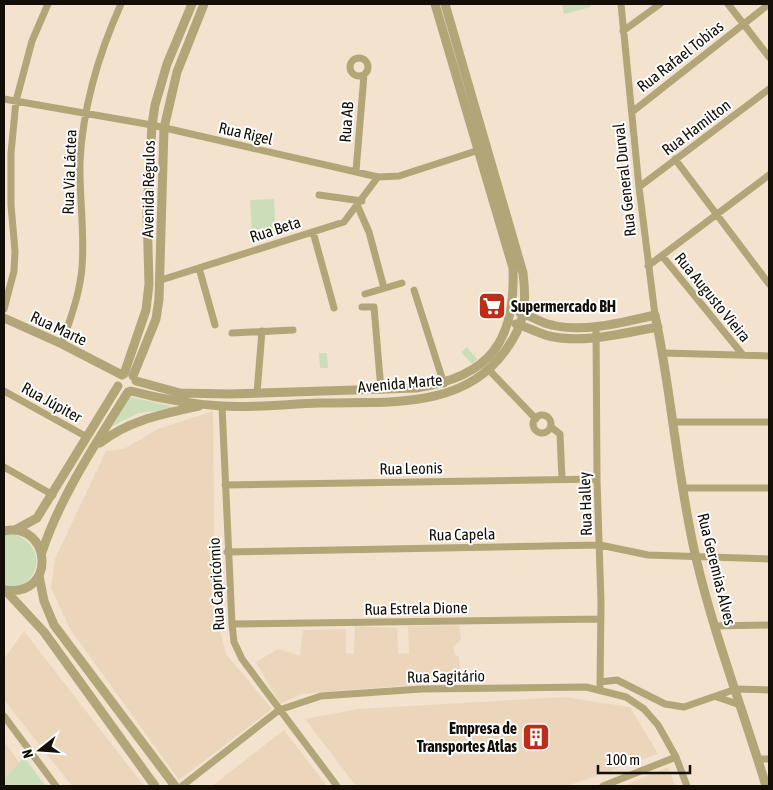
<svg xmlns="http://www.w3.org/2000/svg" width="773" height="790" viewBox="0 0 773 790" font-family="'Asap Condensed',sans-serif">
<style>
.built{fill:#ecd6bb}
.green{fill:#ccdeb9}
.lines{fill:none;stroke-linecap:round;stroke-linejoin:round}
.minor{stroke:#b2a578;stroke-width:7}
.tertiary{stroke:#b2a578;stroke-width:9}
.labels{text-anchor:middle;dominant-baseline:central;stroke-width:4;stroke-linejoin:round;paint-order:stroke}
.street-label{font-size:16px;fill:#130e07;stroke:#fff}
.poi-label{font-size:16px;font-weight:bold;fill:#130e07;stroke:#fff;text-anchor:start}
</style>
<rect width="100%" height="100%" fill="#f3e2cd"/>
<path class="built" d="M213,411L215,611L226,654L272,709L179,780L70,629L51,588L55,559L106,451L124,449L158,429Z
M459,625L461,639L453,648L455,654L459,657L461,681L302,694L280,704L256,662L278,649L300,656L303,630L346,629V653L354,654L355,626L397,628L398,653L409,654L408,626Z
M24,631L144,786H72L4,700V659Z
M564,697L630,707L658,754L567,786H356L305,719L358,709Z
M284,730L327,786H212Z
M4,741L36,786H4Z
M668,767L675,786H623Z"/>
<path class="green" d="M562,4H590L591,7L564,14Z
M274,199L276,235L252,236L250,200Z
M467,347L477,359L472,364L461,352Z
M319,353H327L328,368H320Z
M130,397L180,408L138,413L111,427Z
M15,534C56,552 30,597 4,585V535Z
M24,757L46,786H4V780Z"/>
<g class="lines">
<path class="minor" d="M621,4L639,187L655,315
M728,4L769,57
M623,31L660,4
M350 67a9 9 0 1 1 18 0a9 9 0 1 1-18 0Z
M4,99L152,125L378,177L399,176L479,150
M632,112L769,4
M675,159L769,284
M356,171L364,75
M639,187L769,89
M319,195L362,201
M358,207L369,232L384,288
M313,232L334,308
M663,257L743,355
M648,266L769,175
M199,268L215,325
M161,280L344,222L378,177
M414,290L444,384
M365,294L402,283
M362,307H374L381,390
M4,309L14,271L15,251L11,205V153L16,101L32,41L48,4
M596,326L597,479L601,602L600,689
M232,333L293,330
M62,344C70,319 80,294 82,267C85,232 79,196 80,161C83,106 99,53 121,4
M663,353L769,356
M489,370L536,419
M4,391L87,437
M257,393L262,331
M222,406L232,624L234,642L242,659L337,786
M533 424a9 9 0 1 1 18 0a9 9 0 1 1-18 0Z
M672,422H769
M551,427L560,434L562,479
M4,467L53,495
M225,485L597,479
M682,488H769
M227,552L600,545L648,555L769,559
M232,624L601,619
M714,626L769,625
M600,682L617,680L665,704L684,707L736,689L769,690
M717,697L740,705
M4,716L56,786
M758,759H769
M182,786L279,710L321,696L421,689L586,687L626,697L644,709L658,725L676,757L687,786
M603,786L676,757"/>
<path class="tertiary" d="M520,313C531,315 540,323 552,325C585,333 623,322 655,315C672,395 677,477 696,558C714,635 743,710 766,786
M4,318L62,344L122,375
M516,324C527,327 538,333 549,336C584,344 623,333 658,327
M124,374L146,310L149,284L147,212L152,125L155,105L167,64L192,4
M133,376L156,319L159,299L164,128L177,72L204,4
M136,381L180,393L229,394L416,388C490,377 516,341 513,268L435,4
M131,391C161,399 190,404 221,406C253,408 287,404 320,403C385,401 462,411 505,351C525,324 527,305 523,273L445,4
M100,443C129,420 163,414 199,406
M15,530L37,518L118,386
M4,531C52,521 57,598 5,590
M42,552C61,495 96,443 128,392
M39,576L44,601L54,625L175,786
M6,591L44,632L155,786"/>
</g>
<defs>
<g id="supermarket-square" transform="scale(1.4375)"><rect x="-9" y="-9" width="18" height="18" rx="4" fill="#bb2f19" stroke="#fff"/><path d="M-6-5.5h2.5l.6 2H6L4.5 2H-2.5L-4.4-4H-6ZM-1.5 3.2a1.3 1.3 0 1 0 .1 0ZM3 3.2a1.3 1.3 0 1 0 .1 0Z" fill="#fff"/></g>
<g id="building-square" transform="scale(1.4375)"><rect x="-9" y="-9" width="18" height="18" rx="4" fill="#bb2f19" stroke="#fff"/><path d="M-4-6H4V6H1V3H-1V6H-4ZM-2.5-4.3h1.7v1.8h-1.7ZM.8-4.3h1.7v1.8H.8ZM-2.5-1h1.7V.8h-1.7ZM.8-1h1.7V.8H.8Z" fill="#fff"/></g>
</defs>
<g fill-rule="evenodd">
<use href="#supermarket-square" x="492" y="306"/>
<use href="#building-square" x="536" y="737"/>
</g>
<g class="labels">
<g class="street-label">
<text transform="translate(680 56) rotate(-38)">Rua Rafael Tobias</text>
<text transform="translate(346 122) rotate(-86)">Rua AB</text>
<text transform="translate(696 127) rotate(-37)">Rua Hamilton</text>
<text transform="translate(246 133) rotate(13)">Rua Rigel</text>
<text transform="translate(69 172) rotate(-88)">Rua Via Láctea</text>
<text transform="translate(624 180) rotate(-96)">Rua General Durval</text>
<text transform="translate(148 189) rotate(-89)">Avenida Régulos</text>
<text transform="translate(275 229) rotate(-18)">Rua Beta</text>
<text transform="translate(713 297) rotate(51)">Rua Augusto Vieira</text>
<text transform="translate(59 328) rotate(25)">Rua Marte</text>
<text transform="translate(400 383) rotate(-5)">Avenida Marte</text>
<text transform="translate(52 402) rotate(29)">Rua Júpiter</text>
<text transform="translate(411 468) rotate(-1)">Rua Leonis</text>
<text transform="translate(585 504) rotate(-92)">Rua Halley</text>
<text transform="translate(462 534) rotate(-1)">Rua Capela</text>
<text transform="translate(717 569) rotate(76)">Rua Geremias Alves</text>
<text transform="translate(216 584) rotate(-93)">Rua Capricórnio</text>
<text transform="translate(416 608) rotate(-1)">Rua Estrela Dione</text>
<text transform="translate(446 676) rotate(-1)">Rua Sagitário</text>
</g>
<g class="poi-label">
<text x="511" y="306">Supermercado BH</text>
<text x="517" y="728" text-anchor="end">Empresa de<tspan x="517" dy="18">Transportes Atlas</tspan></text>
</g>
</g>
<rect width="773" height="790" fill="none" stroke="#130e07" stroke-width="10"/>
<g transform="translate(40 750) rotate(253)" stroke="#ffffff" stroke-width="4" paint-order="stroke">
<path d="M0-4L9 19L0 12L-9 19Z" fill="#130e07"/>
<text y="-8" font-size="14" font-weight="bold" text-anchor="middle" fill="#130e07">N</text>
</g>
<path d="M598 765v8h92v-8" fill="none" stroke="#130e07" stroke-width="2.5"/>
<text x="606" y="765" font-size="15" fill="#130e07" stroke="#ffffff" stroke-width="4" paint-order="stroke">100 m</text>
</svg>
